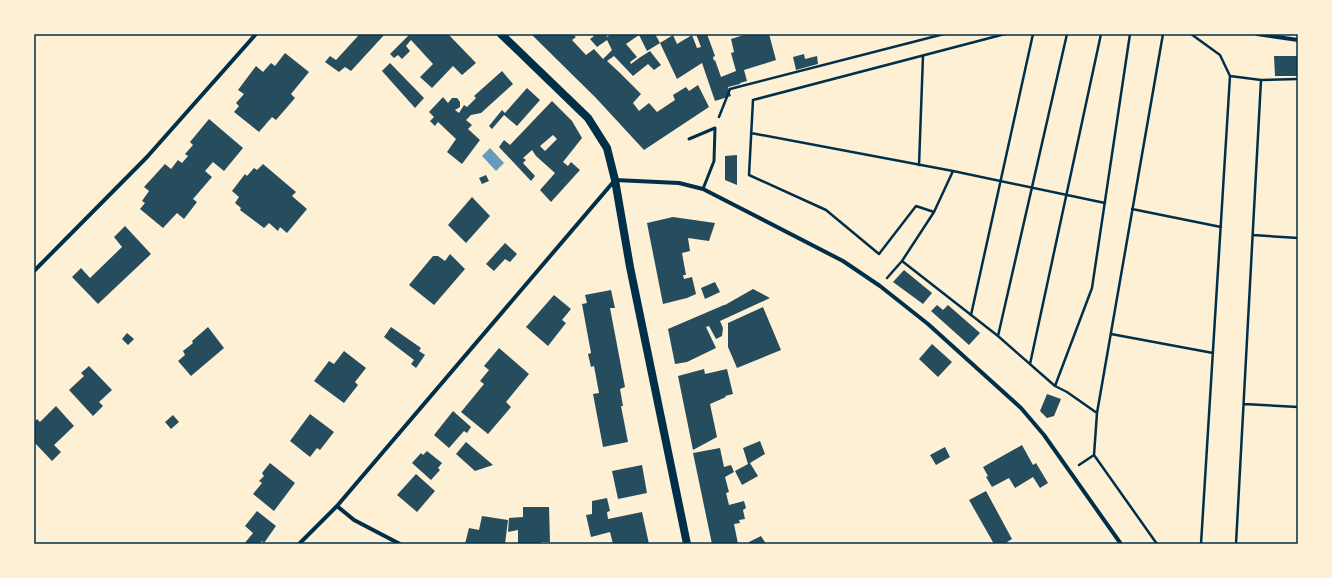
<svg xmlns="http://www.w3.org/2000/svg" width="1332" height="578" viewBox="0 0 1332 578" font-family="'Roboto Serif',serif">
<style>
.water{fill:#669bbc}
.building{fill:#264d5e;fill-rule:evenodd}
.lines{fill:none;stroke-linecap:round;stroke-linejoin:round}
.path{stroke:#003049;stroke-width:2.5}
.service{stroke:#003049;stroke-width:3}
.minor{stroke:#003049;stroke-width:4}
.secondary{stroke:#003049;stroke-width:8}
.neatline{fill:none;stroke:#003049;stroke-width:1.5}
</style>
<rect width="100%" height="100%" fill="#fdf0d5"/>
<path class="water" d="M490,148L504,163L496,171L482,156Z"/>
<path class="building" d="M356,34H385L351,71L345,67L339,72L325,62L330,56L336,60L358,36Z
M410,34H448L476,63L462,75L453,66L432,88L420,77L433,64L411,40L406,46L410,51L402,59L398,55L394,58L390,54Z
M531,34H572L576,37L572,40L586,55L594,49L603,59L612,50L607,40L597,47L590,39L594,36L592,34H606L607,37L611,34H655L660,43L647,51L639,35L626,44L637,57L630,62L631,64L639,58L650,51L661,65L654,70L648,64L633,76L614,56L607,61L619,72L641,94L633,103L639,111L649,103L657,112L675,100L673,95L686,87L689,91L698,85L709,107L644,150L595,97Z
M696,34H707L715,56L713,57L714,61L715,60L721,77L736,71L731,53L734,52L731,39L747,34H769L776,60L744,70L747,81L740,83V84L728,87L731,96L715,101L702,63L677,79L660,43L673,35L677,44L692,35L697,48L701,47Z
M285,53L309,72L291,94L295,98L276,120L272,117L259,132L234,112L239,106L236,103L244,94L238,90L256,66L263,72L271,63L275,66Z
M804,54L805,59L817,56L818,64L796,70L793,57Z
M1274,56H1298V76H1275Z
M390,63L424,98L415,108L382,71Z
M502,71L513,84L481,113L471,115L466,120L472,125L468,129L480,140L462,164L447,152L456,139L438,122L435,126L430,121L434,117L429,112L443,97L448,103L452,98H457L460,102V107L455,110L459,113L464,105L467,107L476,98L474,96Z
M527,88L540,100L517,126L504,115L492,129L489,126L502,110L505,113Z
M552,101L572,121L582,138L563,162L568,166L571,162L580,170L551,202L540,190L555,173L536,156L532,150L523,158L526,160L523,163L535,176L531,181L499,147L504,140L510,145ZM553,135L557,139L545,151L540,146Z
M209,119L243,148L224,171L213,162L205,171L212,177L193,199L197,202L184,219L177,213L163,228L140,209L145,203L142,201L149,191L144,187L165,164L171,169L178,160L182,163L188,156L185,154L193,145L190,142Z
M737,155V185L725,180V156Z
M263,164L296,192L292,196L307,209L287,233L280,227L278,231L269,223L264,228L240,210L241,208L235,203L239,197L232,191L245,174L247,176L254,168L257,170Z
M486,175L489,181L482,184L479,178Z
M472,197L490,216L466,243L448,225Z
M673,217L715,223L709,241L688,238L690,251L682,253L686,275H683L684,279L692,277L696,294L687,298L663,304L647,223Z
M125,226L151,254L98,304L72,277L81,268L90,278L122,247L114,237Z
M505,243L517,254L510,262L505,259L494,271L486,264Z
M450,254L465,269L434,305L409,285L433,256H438L445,261Z
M904,270L932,293L923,304L893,282Z
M715,282L720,292L705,299L701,288Z
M753,289L770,298L720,321L723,328L722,336L716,339L709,326L706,327L716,348L687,362L675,364L668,329L724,305H725Z
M611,290L615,308H610L625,387L620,389L623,406H621L628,442L603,447L593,394L599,393L594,366L591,367L588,354L591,353L582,304L587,303L585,295Z
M554,295L571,309L562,320L566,323L548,346L526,327Z
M937,305L943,310L948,305L980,333L969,345L931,311Z
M763,307L781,350L737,368L728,347V323Z
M208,327L224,348L191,376L178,361L185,355L183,351L193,343L192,341Z
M391,327L421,348L419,351L425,355L416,368L411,364L414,360L384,337Z
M127,333L134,339L128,345L122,339Z
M932,344L952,362L938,377L919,359Z
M499,348L529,374L506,402L511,407L488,434L461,412L484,384L480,381L489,370L484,366Z
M344,351L366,368L355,382L358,385L344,403L314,381L329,361L334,364Z
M89,366L112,390L99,402L103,406L93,416L69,390L84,376L81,373Z
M704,369L705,374L727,369L733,394L725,396L726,397L710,404L717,437L693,450L678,376Z
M1047,394L1061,399L1054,416L1047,418L1040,411Z
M56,406L74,426L54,445L61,452L52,461L34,442V422L37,419L40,422Z
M453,411L471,427L467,433L464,431L449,448L434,435Z
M310,414L334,432L320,450L317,448L310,457L290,441Z
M173,415L179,422L171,429L165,422Z
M760,441L765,454L750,463L758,476L742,485L735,471L748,464L743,448Z
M466,442L493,465L475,471L456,454Z
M1022,445L1033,465L1036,463L1048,483L1040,488L1033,477L1015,488L1009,478L992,487L986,477L988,476L983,467Z
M945,447L950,457L936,465L930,455Z
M720,448L724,467L731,465L734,472L725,477L729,492L726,493L729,505L744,501L746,508L743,510L745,519L739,520L740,523L734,524L738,544H712L693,453Z
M427,451L442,463L438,468L440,470L431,480L412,463L421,453L423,455Z
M270,463L295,483L274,511L253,494L262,483L259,481L264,476L262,473Z
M642,465L647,493L618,499L612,471Z
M416,474L435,491L417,512L397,495Z
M986,491L1012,539L1004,544H994L969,500Z
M607,498L610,511L607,512L608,519L642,512L649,544H613L610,532L591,537L586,515L592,514V501Z
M523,507H549L550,542H541V544H518V530L508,532L509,518L523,517Z
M257,511L276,526L264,543L262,541L260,544H244L253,533L245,526Z
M482,516L508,520L505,544H465L469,528L479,530Z
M761,536L766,544H749V542Z"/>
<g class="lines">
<path class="path" d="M1191,34L1220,55L1230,76L1201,544
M1230,76L1261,80L1298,79
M719,117L730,89L944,34
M751,133L953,171L1105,203
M919,165L923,56
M1132,209L1221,227
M934,212L916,206L879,254L826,210L749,175L753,100L1005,34
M1253,235L1298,238
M902,261L998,336L1055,386L1067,392L1097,413L1094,455
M887,278L902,261L934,212L953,171
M971,315L1033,34
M1111,334L1213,353
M998,336L1067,34
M1030,364L1101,34
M1055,386L1092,288L1130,34
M1244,404L1298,407
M1097,413L1163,34
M1079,465L1094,455L1157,544
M1236,544L1261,80"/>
<path class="service" d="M689,139L715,128L714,161L703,189"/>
<path class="minor" d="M1257,34L1298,40
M34,271L147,157L256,34
M337,506L354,520L400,544
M299,544L337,506L615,180L679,183L703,189L843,261L880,286L928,324L1021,408L1044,435L1121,544"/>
<path class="secondary" d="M501,34L588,118L607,148L615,180L630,267L687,544"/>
</g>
<rect width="1332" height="578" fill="none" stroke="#fdf0d5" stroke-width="70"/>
<rect x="35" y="35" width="1262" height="508" class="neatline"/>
</svg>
